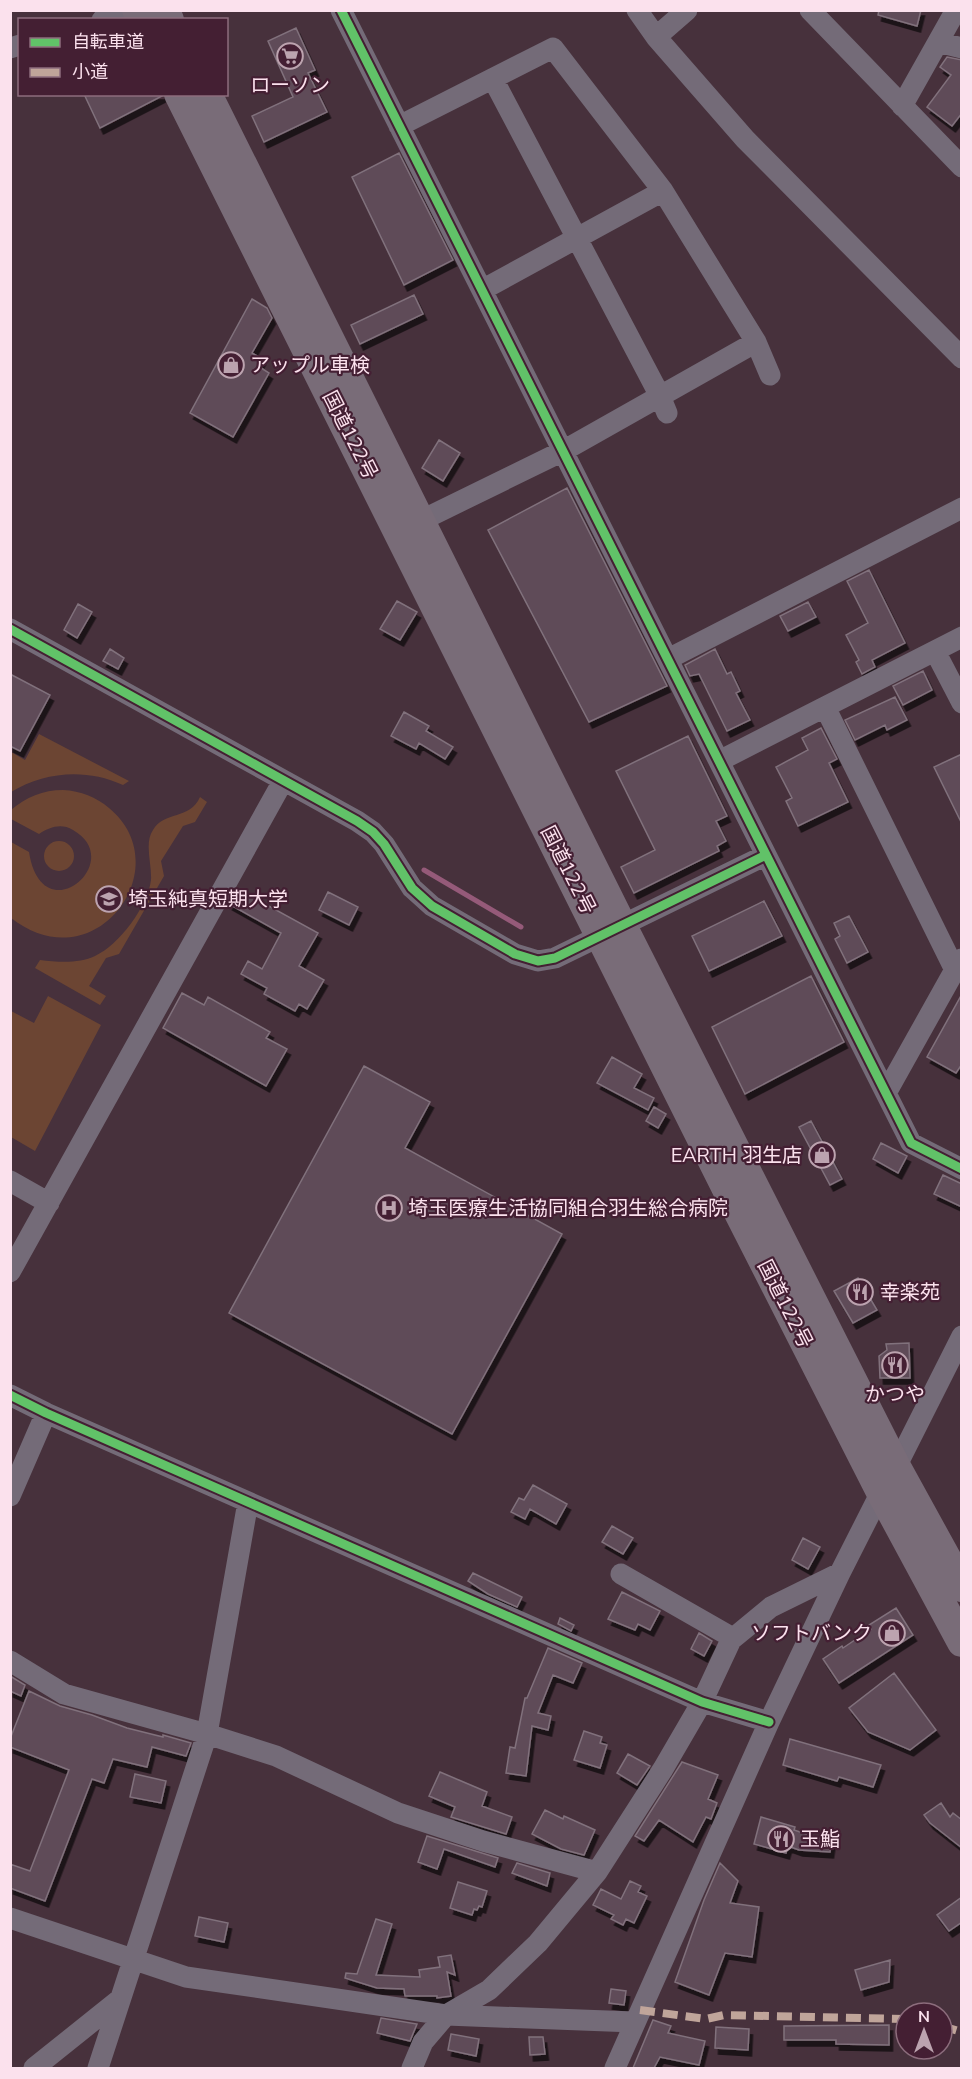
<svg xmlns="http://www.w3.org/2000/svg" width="972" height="2079" viewBox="0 0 972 2079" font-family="'Nunito Sans','Noto Sans JP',sans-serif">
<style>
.green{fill:#6c4533}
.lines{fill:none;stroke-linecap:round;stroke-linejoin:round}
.stream{stroke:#955a79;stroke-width:5}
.building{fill:#5e4b59;stroke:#81717c;stroke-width:1.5;filter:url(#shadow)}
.minor{stroke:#746b78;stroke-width:21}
.highway{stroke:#796c78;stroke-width:30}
.quiet{stroke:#c0a59a;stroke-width:8;stroke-dasharray:15 8;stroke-linecap:butt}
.cycleway-casing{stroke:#441f33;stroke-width:13}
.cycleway{stroke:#61c268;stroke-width:9}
.labels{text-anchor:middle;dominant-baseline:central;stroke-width:4.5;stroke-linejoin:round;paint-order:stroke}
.poi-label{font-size:20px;fill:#fbe1ed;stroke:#441f33;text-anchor:start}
.street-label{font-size:20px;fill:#fbe1ed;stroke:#441f33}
</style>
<defs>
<filter id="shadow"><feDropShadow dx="3.5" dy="6" stdDeviation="0" flood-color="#0009"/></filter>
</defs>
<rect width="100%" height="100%" fill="#47313c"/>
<path class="green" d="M39,734L129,781L123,785C85,768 45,772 11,792V752L25,760Z
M63,790C81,791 96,797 109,808C180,866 96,984 11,918V842L29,852C42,935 128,861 73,830C61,823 50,827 39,834L11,819V810C26,797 43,790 63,790Z
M200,797L207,802L195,822L183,826L161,861L164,876L119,954L106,958L89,986L106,996L100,1005L35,968L40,960C57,962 79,964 95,956C119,945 148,906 151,880C152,864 144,843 153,830C164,811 190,820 200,797Z
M44 856a15 15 0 1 1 30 0a15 15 0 1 1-30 0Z
M48,996L101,1025L35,1151L11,1137V1011L34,1023Z"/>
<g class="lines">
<path class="stream" d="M424,870L521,927"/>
</g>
<path class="building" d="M879,10H921L917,26L878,15Z
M296,28L315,70L308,73L327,112L264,142L252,116L293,97L268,41Z
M947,57L962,60V113L952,126L927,107L951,75L940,67Z
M84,94H162V96L100,128Z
M399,153L453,260L404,285L352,177Z
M414,295L423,314L360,344L351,325Z
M252,299L267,308L272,318L252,353L262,359L258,366L269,373L233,437L190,413Z
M439,440L460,453L443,481L422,468Z
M567,488L667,686L589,722L488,530Z
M869,570L905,643L872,660L875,667L862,674L856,662L859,660L846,635L868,623L847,581Z
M397,601L417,612L400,640L380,629Z
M808,602L816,617L788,631L780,616Z
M78,604L92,612L77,638L64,630Z
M110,649L124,658L118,669L103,661Z
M715,649L727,674L731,672L740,691L736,693L750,720L727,731L699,674L690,676L685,665Z
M923,671L932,690L903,705L893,686Z
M10,674L50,695L20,751L10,746Z
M895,697L907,720L887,730L885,725L855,740L845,720Z
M404,712L429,726L426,731L453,747L445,759L419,743L416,749L391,736Z
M821,728L837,759L829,763L848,802L798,826L786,801L792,798L776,767L808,750L802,738Z
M688,736L727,816L716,821L726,841L717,846L719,851L634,893L621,867L655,850L616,771Z
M962,754V824L934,767Z
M238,889L318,933L299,966L324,980L307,1009L299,1004L295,1011L264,994L267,988L241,974L248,961L262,969L281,933L229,904Z
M328,892L358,907L349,925L319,910Z
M764,901L782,936L709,971L692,936Z
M849,916L868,952L847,963L835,939L840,936L834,923Z
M811,976L844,1042L745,1094L712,1027Z
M182,993L204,1005L208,997L270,1032L266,1038L287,1049L266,1086L163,1028Z
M962,994V1064L956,1073L927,1057Z
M612,1057L642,1074L634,1088L654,1098L648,1110L597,1083Z
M364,1066L430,1102L405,1148L562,1234L452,1434L229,1313Z
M654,1107L666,1114L658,1128L646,1121Z
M811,1121L842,1179L830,1185L799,1127Z
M881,1143L907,1156L898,1173L873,1159Z
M943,1175L962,1184V1207L934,1194Z
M858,1278L877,1310L853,1323L834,1291Z
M909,1343L910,1378H880L879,1356L887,1350L886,1344Z
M533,1485L567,1504L556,1524L530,1509L525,1519L511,1512L519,1498L524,1500Z
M612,1526L633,1538L623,1554L602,1542Z
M803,1538L820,1547L808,1569L792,1560Z
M473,1573L522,1597L517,1607L488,1594L468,1581Z
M622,1592L660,1611L650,1630L638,1624L635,1630L608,1619Z
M896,1608L913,1635L839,1683L823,1659L842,1646L843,1648L871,1629L869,1625Z
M560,1618L574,1625L571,1631L558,1624Z
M699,1633L712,1641L704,1656L691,1649Z
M548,1648L582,1663L573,1683L553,1675L538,1713L551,1716L548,1730L532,1726L526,1776L506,1773L510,1747L515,1748L525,1698H527Z
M894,1673L936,1730L910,1750L868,1732L849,1708Z
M10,1676L25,1685L21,1696L10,1691Z
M29,1691L60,1706L92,1715L127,1728L163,1737V1735L191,1743L186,1756L152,1747L147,1767L113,1759L104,1783L92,1779L45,1901L10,1888V1864L30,1871L69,1770L10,1747V1739Z
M584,1731L602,1737L600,1743L607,1745L600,1768L574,1760Z
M790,1739L881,1765L873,1787L839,1777L837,1781L783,1765Z
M628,1754L650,1766L637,1785L617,1773Z
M682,1762L718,1775L708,1799L717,1803L711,1819L706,1817L693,1842L659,1820L644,1841L635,1836Z
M440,1772L487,1792L482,1806L512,1817L506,1834L451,1817L455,1807L429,1796Z
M135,1774L166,1781L161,1803L130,1797Z
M941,1803L950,1817L953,1813L962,1820V1848L930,1823L924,1815Z
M545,1810L563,1819L564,1816L595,1830L584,1855L561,1849L532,1834Z
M761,1817L795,1827L794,1830L818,1838L832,1839L830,1852L799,1850L788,1846L786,1853L754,1844Z
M427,1836L498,1858L495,1867L444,1849L437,1869L418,1862Z
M517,1863L550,1873L547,1886L512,1873Z
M720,1863L738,1881L730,1903L759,1907L752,1957L725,1953L709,1995L675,1982L704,1900Z
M630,1881L641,1886L638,1892L647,1896L634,1923L626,1919L623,1925L611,1919L614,1915L593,1905L601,1889L621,1899Z
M458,1882L487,1891L482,1907L479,1906L477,1910L474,1909L472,1915L450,1908Z
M962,1897V1922L949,1931L937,1915Z
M199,1917L228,1923L224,1942L195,1936Z
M376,1919L392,1924L376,1975L420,1977L419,1970L440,1967L438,1957L451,1955L455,1975L447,1972L451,1996L437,1998V1996H405L404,1989L377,1988L345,1978L346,1973L357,1974Z
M890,1960L889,1982L861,1990L855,1970Z
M611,1989L626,1991L624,2005L609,2003Z
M381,2018L417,2024L410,2041L377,2033Z
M653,2020L671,2026L668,2033L705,2041L699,2065L660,2057L654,2068H633Z
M889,2025V2045L836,2044V2040H784V2026Z
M716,2027L749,2029L748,2050L715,2048Z
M451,2034L479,2039L476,2056L448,2050Z
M529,2037H543L545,2054L530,2055Z"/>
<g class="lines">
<path class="minor" d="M341,10L911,1143L962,1169
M637,10L656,37L745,139L962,358
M810,10L962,167
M102,20L131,10
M656,37L687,10
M938,42L962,48
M10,48L20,45
M493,79L660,396L667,413
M902,106L956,10
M399,126L553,48L663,191L756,342L770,375
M482,290L663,191
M420,521L563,451L756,342
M10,629L357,821L373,832L384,844L412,888L432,906L515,954L538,961L555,958L766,855
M935,651L962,703
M668,659L962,508
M825,707L955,970
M719,761L962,637
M886,1093L961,959
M10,1181L49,1203
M10,1272L283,781
M10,1395L46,1413L702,1702L769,1722
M10,1496L46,1413
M621,1574L733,1638
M10,1661L64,1694L207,1734L276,1756L398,1813L483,1841L597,1872
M10,1918L186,1977L446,2015L634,2022
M34,2068L119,2000
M98,2068L207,1734L248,1502
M412,2068L423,2042L446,2015L489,1990L538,1943L597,1872L663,1769L702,1702L731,1640L771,1607L840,1573
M615,2068L769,1722L840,1573L881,1492L896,1467L962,1336"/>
<path class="highway" d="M137,10L142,20
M165,10L169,20
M179,94L732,1199L881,1492L962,1642
M207,94L622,926L896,1467L962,1587"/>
<path class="quiet" d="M640,2010L706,2019L724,2015L906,2019
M942,2026L962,2032"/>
<g class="cycleway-casing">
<path id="cycleway" d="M341,10L911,1143L962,1169
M10,629L357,821L373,832L384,844L412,888L432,906L515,954L538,961L555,958L766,855
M10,1395L46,1413L702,1702L769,1722"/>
</g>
<use href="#cycleway" class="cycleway"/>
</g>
<defs>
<g id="supermarket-ring" transform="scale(1.35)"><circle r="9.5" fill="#441f33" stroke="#bca3af" stroke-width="1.5"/><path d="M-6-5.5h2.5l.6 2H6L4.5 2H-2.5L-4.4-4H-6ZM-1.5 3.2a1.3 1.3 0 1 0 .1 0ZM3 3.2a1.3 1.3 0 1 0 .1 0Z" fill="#bca3af"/></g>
<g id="shop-ring" transform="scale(1.35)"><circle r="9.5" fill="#441f33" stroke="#bca3af" stroke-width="1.5"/><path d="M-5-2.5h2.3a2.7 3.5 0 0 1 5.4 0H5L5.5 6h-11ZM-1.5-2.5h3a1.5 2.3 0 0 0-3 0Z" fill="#bca3af"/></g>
<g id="university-ring" transform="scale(1.35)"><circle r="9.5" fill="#441f33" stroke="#bca3af" stroke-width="1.5"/><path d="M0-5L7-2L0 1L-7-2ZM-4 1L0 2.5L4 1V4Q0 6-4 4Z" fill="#bca3af"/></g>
<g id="hospital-ring" transform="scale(1.35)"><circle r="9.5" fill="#441f33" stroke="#bca3af" stroke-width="1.5"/><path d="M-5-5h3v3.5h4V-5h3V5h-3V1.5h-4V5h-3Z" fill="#bca3af"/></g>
<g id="restaurant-ring" transform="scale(1.35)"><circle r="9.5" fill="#441f33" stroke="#bca3af" stroke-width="1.5"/><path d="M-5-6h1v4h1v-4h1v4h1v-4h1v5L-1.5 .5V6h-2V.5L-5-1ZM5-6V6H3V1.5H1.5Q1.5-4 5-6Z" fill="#bca3af"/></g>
</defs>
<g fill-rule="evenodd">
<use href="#supermarket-ring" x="290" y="56"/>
<use href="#shop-ring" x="231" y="365"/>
<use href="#university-ring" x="109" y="899"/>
<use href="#shop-ring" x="822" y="1155"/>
<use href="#hospital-ring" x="389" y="1208"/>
<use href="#restaurant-ring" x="860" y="1292"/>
<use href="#restaurant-ring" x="895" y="1365"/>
<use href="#shop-ring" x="892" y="1633"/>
<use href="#restaurant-ring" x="781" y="1839"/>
</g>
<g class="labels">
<g class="poi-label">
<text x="290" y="85" text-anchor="middle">ローソン</text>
<text x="250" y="365">アップル車検</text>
<text x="128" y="899">埼玉純真短期大学</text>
<text x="802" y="1155" text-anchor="end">EARTH 羽生店</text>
<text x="408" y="1208">埼玉医療生活協同組合羽生総合病院</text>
<text x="880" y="1292">幸楽苑</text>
<text x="895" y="1394" text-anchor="middle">かつや</text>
<text x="872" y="1633" text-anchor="end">ソフトバンク</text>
<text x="800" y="1839">玉鮨</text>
</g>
<g class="street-label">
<text transform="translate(350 435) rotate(63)">国道122号</text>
<text transform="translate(568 870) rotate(63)">国道122号</text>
<text transform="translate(785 1304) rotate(63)">国道122号</text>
</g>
</g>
<rect width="972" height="2079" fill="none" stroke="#fbe1ed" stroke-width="24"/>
<rect x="18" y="18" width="210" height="78" fill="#441f33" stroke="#8d6d7d" stroke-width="1.5"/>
<rect x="30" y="38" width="30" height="9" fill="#61c268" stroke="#8d6d7d" stroke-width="1.5"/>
<text x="72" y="48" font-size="18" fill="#fbe1ed">自転車道</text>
<rect x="30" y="68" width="30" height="9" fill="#c0a59a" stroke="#8d6d7d" stroke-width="1.5"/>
<text x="72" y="78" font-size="18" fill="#fbe1ed">小道</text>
<g transform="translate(924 2031)"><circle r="28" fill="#441f33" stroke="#8d6d7d" stroke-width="1.5"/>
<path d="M0-4.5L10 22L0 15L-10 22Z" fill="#bca3af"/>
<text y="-9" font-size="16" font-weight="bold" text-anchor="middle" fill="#fbe1ed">N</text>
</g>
</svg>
